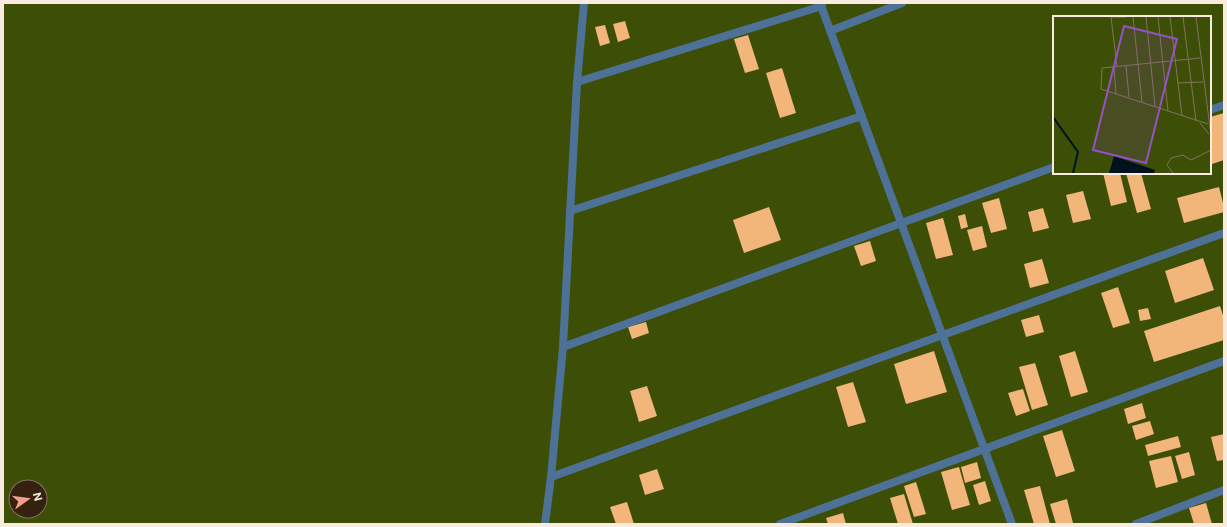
<svg xmlns="http://www.w3.org/2000/svg" width="1227" height="527" viewBox="0 0 1227 527" font-family="'Public Sans',sans-serif">
<style>
.green{fill:#3d4e07;fill-rule:evenodd}
.building{fill:#f2b57a}
.lines{fill:none;stroke-linecap:round;stroke-linejoin:round}
.minor{stroke:#4e7198;stroke-width:8}
.inset-river{fill:none;stroke:#00121e;stroke-width:2}
.inset-road{fill:none;stroke:#837262;stroke-width:1}
.view{fill:#9452c5;fill-opacity:0.15;stroke:#9452c5;stroke-width:2}
.inset-edge{fill:none;stroke:#f9ebdf;stroke-width:2}
</style>
<rect width="100%" height="100%" fill="#35220e"/>
<path class="green" d="M3,3H1224V524H3ZM1054,17H1210V173H1054ZM16,487H40V511H16Z"/>
<path class="building" d="M625,21L630,38L618,42L613,24Z
M605,25L610,43L600,46L595,27Z
M748,35L759,69L745,73L734,39Z
M782,68L796,113L780,118L766,73Z
M1224,113V160L1212,164L1210,157V117Z
M1103,173H1120L1127,202L1111,206Z
M1126,173H1141L1151,209L1137,213Z
M1219,187L1224,207V212L1184,223L1177,198Z
M1083,191L1091,219L1073,223L1066,195Z
M999,198L1007,229L991,233L982,203Z
M769,207L781,240L744,253L733,220Z
M1043,208L1049,228L1033,232L1028,212Z
M965,214L968,227L961,229L958,216Z
M943,218L953,255L936,259L926,223Z
M982,226L987,247L973,251L967,230Z
M870,241L876,261L861,266L854,246Z
M1203,258L1214,290L1175,303L1165,271Z
M1042,259L1049,283L1030,288L1024,264Z
M1118,287L1130,323L1113,328L1101,293Z
M1220,306L1224,318V340L1154,362L1144,331Z
M1148,308L1151,319L1140,321L1138,310Z
M1039,315L1044,332L1026,337L1021,320Z
M646,322L649,333L632,339L628,327Z
M934,351L947,392L906,404L894,364Z
M1075,351L1088,392L1071,397L1059,356Z
M1035,363L1048,405L1032,410L1019,367Z
M853,382L866,422L848,427L836,387Z
M647,386L657,416L639,422L630,391Z
M1023,389L1030,411L1016,416L1008,393Z
M1142,403L1146,418L1128,424L1124,409Z
M1150,421L1154,434L1136,440L1132,426Z
M1062,430L1075,471L1056,477L1043,436Z
M1224,434V460L1217,461L1211,437Z
M1178,436L1181,447L1148,456L1145,445Z
M1189,452L1195,475L1182,479L1175,456Z
M1171,456L1178,482L1156,488L1149,461Z
M977,462L981,478L965,483L961,467Z
M959,467L970,505L952,510L941,472Z
M657,469L664,489L645,495L639,475Z
M985,481L991,501L979,505L973,485Z
M916,482L926,514L914,517L904,486Z
M1040,486L1050,524H1034L1024,490Z
M904,494L913,524H898L890,498Z
M1067,499L1073,523L1069,524H1056L1050,504Z
M627,502L634,524H616L610,507Z
M1206,503L1212,524H1194L1189,508Z
M843,513L846,524H828L826,518Z"/>
<g class="lines">
<path class="minor" d="M820,3L1012,524
M830,31L902,3
M577,82L822,6
M1210,110L1224,105
M570,211L862,116
M563,347L1054,167
M551,477L1224,233
M545,524L551,477L563,347L577,82L584,3
M780,524L1224,361
M1136,524L1224,490"/>
</g>
<g transform="translate(1053 16)">
<rect width="158" height="158" fill="#35220e"/>
<path d="M0,1H158V157H0Z" fill="#3d4e07"/>
<path d="M61,140L102,154L101,157H56Z" fill="#00121e"/>
<path class="inset-river" d="M0,101L25,136L20,157"/>
<path class="inset-road" d="M58,1L64,51M58,1H73M80,1L89,86M93,1L102,90M105,1L115,95M117,1L129,100M130,1L143,105M143,1L158,120M147,42L49,52L48,73L155,108M73,50L76,81M61,51L63,78M125,67L150,66M147,107L156,118M120,157L114,149L118,142L130,139L138,144L158,134"/>
<path class="view" d="M71,10L124,23L93,147L40,134Z"/>
<rect width="158" height="158" class="inset-edge"/>
</g>
<rect width="1227" height="527" fill="none" stroke="#f9ebdf" stroke-width="8"/>
<g transform="translate(28 499) rotate(76)"><circle r="19" fill="#35220e" stroke="#837262"/>
<path d="M0-3L7 15L0 10L-7 15Z" fill="#f49e8a"/>
<text y="-6" font-size="11" font-weight="bold" text-anchor="middle" fill="#f9ebdf">N</text>
</g>
</svg>
